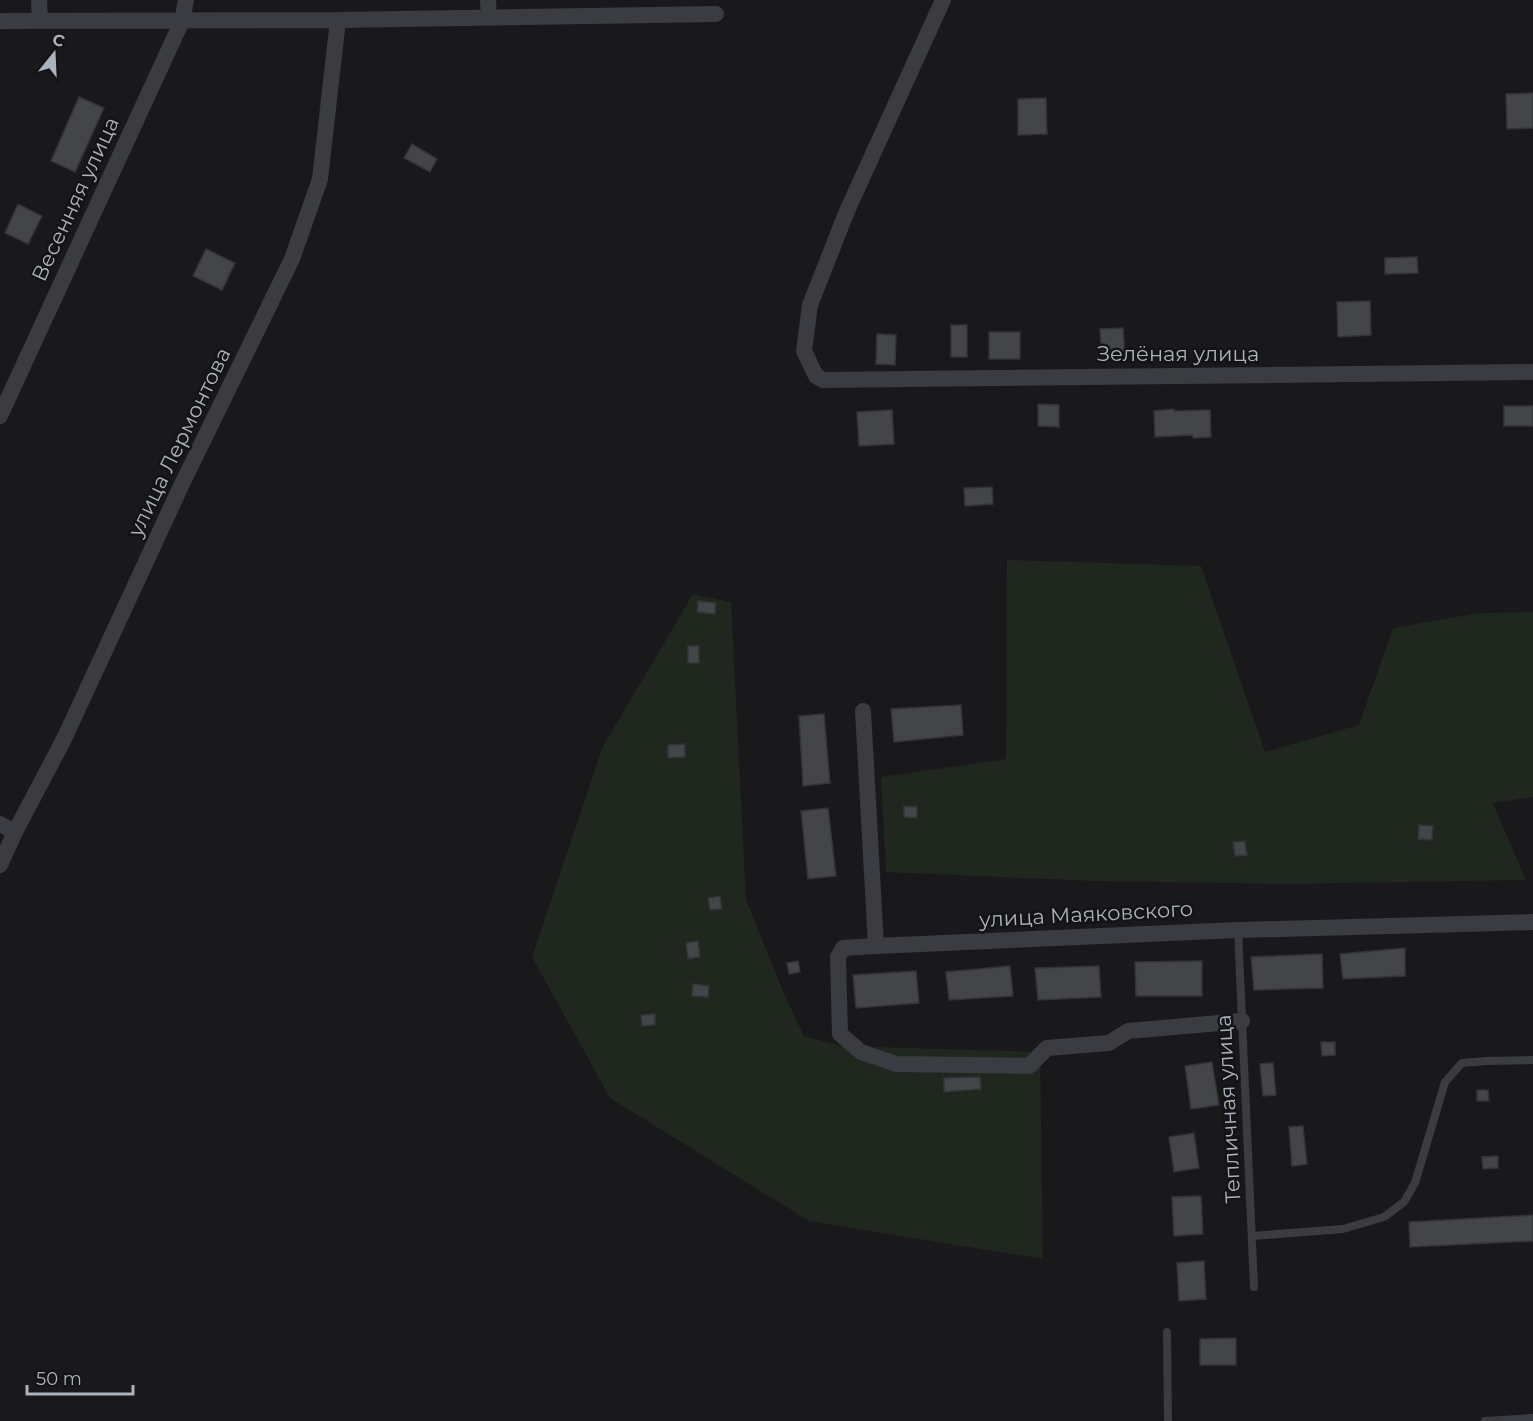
<svg xmlns="http://www.w3.org/2000/svg" width="1533" height="1421" viewBox="0 0 1533 1421" font-family="Montserrat,sans-serif">
<style>
.green{fill:#1f271f}
.building{fill:#434549;stroke:#333438;stroke-width:1.5}
.lines{fill:none;stroke-linecap:round;stroke-linejoin:round}
.lane{stroke:#3a3c41;stroke-width:8}
.street{stroke:#3a3c41;stroke-width:16}
.labels{text-anchor:middle;dominant-baseline:central;stroke-width:5;stroke-linejoin:round;paint-order:stroke}
.street-label{font-size:21px;fill:#abb2bc;stroke:#141417}
</style>
<rect width="100%" height="100%" fill="#19191c"/>
<path class="green" d="M1007,560L1201,566L1265,752L1359,725L1393,628L1479,613L1533,612V797L1493,803L1526,880L1287,884L1094,881L886,872L881,777L1006,759Z
M693,594L731,602L746,900L785,996L804,1036L841,1046L1040,1052L1043,1259L809,1221L610,1098L532,957L602,748Z"/>
<path class="building" d="M1533,93V128L1507,129L1506,94Z
M79,97L104,108L75,172L51,161Z
M1046,98L1047,134L1018,135V99Z
M412,144L437,159L430,172L404,158Z
M18,204L42,216L28,244L5,233Z
M206,249L235,263L222,290L193,276Z
M1417,257L1418,273L1385,274V258Z
M1370,301L1371,335L1338,337L1337,302Z
M951,325H967V357H951Z
M1123,328L1125,356L1102,357L1100,329Z
M989,332H1020V359H989Z
M877,334L896,335L895,365L876,364Z
M1038,404L1059,405V427L1038,426Z
M1504,406H1533V426H1504Z
M1174,409V411L1210,410L1211,437L1193,438V435L1155,437L1154,411Z
M892,410L894,444L859,446L857,412Z
M992,487L993,504L965,506L964,488Z
M698,601L716,603L715,614L697,612Z
M688,646H699V663H688Z
M961,705L963,735L894,742L891,709Z
M824,714L830,783L803,786L799,716Z
M685,744V757L668,758V745Z
M904,806L917,807V818L904,817Z
M828,808L836,876L808,879L801,811Z
M1419,825L1433,826L1432,840L1418,839Z
M1245,841L1247,855L1235,856L1233,842Z
M720,896L722,909L710,910L708,898Z
M698,941L700,957L688,959L686,943Z
M1405,948V976L1343,979L1340,954Z
M1322,954L1323,988L1254,990L1251,957Z
M798,961L800,972L789,974L787,963Z
M1202,961V996H1136L1135,962Z
M1010,966L1013,996L949,1000L946,972Z
M1099,966L1101,997L1038,1000L1035,968Z
M916,971L919,1003L856,1008L853,975Z
M693,984L709,986L708,997L692,996Z
M655,1014V1025L642,1026L641,1015Z
M1321,1042H1335V1055L1322,1056Z
M1212,1062L1219,1105L1191,1109L1185,1066Z
M1273,1063L1276,1095L1263,1096L1260,1064Z
M980,1077L981,1089L944,1092V1078Z
M1477,1090H1488L1489,1101H1477Z
M1303,1126L1307,1164L1292,1166L1289,1127Z
M1194,1133L1199,1168L1174,1172L1169,1137Z
M1498,1156V1168L1483,1169L1482,1157Z
M1201,1196L1203,1234L1174,1236L1172,1197Z
M1533,1215V1241L1410,1247L1409,1222Z
M1204,1261L1206,1299L1179,1301L1177,1263Z
M1236,1338V1365H1200V1339Z"/>
<g class="lines">
<path class="lane" d="M1238,930L1254,1287
M1252,1236L1343,1229L1384,1217L1404,1202L1415,1183L1445,1082L1462,1063L1486,1061L1533,1060
M1167,1332L1168,1421
M1485,1421L1533,1418"/>
<path class="street" d="M39,0L40,21
M488,0L489,18
M943,0L847,211L810,305L804,351L816,376L823,380L1533,372
M0,21L338,20L716,14
M0,416L182,21L186,0
M863,711L876,946L1238,930L1533,922
M0,824L15,832
M0,865L15,832L64,739L181,486L292,259L320,179L338,20
M876,946L843,948L838,957L840,1034L861,1052L896,1064L1029,1066L1047,1048L1109,1043L1128,1031L1242,1021"/>
</g>
<g class="labels">
<g class="street-label">
<text transform="translate(75 199) rotate(-65)">Весенняя улица</text>
<text x="1178" y="353">Зелёная улица</text>
<text transform="translate(179 442) rotate(-64)">улица Лермонтова</text>
<text transform="translate(1086 914) rotate(-3)">улица Маяковского</text>
<text transform="translate(1228 1109) rotate(-93)">Тепличная улица</text>
</g>
</g>
<g transform="translate(54 54) rotate(18)" stroke="#141417" stroke-width="4.5" paint-order="stroke">
<path d="M0-4.5L10 22L0 15L-10 22Z" fill="#abb2bc"/>
<text y="-9" font-size="16" font-weight="bold" text-anchor="middle" fill="#abb2bc">С</text>
</g>
<path d="M27 1385v9h106v-9" fill="none" stroke="#abb2bc" stroke-width="3"/>
<text x="36" y="1385" font-size="18" fill="#abb2bc" stroke="#141417" stroke-width="4.5" paint-order="stroke">50 m</text>
</svg>
